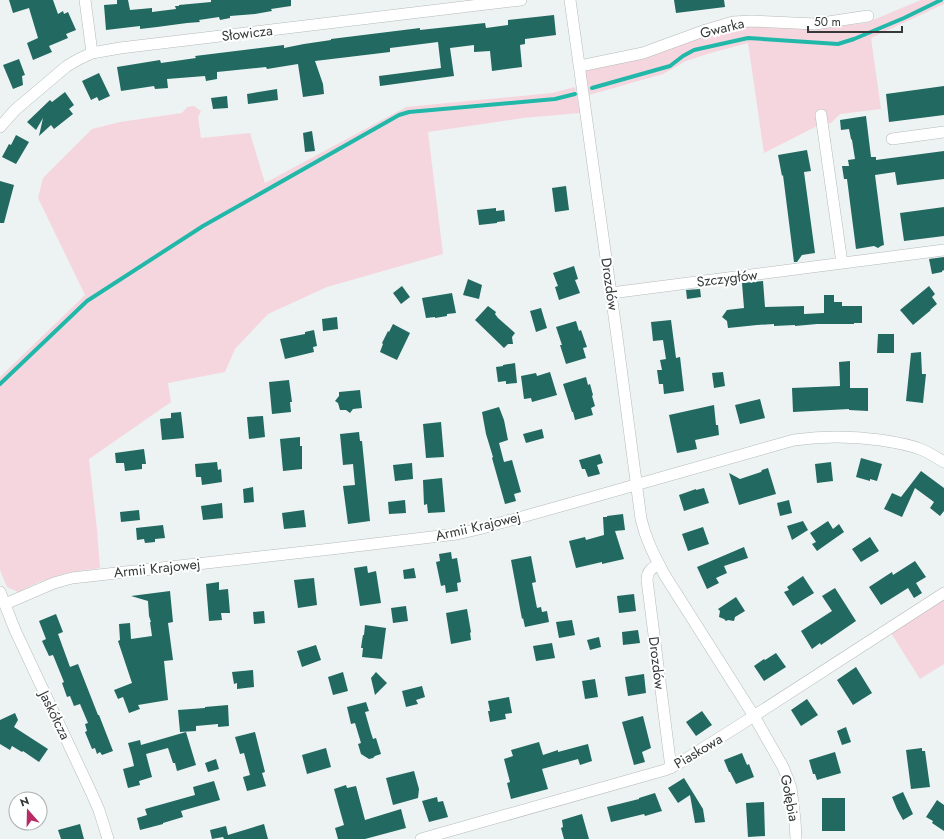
<svg xmlns="http://www.w3.org/2000/svg" width="944" height="839" viewBox="0 0 944 839" font-family="Jost,sans-serif">
<style>
.green{fill:#f6d6de}
.lines{fill:none;stroke-linecap:round;stroke-linejoin:round}
.stream{stroke:#21b8a9;stroke-width:4}
.building{fill:#216961}
.minor-casing{stroke:#b4bbba;stroke-width:12}
.minor{stroke:#fff;stroke-width:11}
.labels{text-anchor:middle;dominant-baseline:central;stroke-width:4;stroke-linejoin:round;paint-order:stroke}
.street-label{font-size:14px;fill:#363939;stroke:#feffff}
</style>
<rect width="100%" height="100%" fill="#ecf3f2"/>
<path class="green" d="M921,0H944V4L871,38L881,109L840,114L831,123L817,126L764,153L748,43L707,54L686,61L663,74L589,95L584,68L707,35L748,26L822,28L866,23Z
M575,87L580,113L523,118L428,132L443,254L327,287L268,314L235,349L225,372L168,383L171,402L89,459L97,529L100,568L66,573L39,582L18,592L7,587L0,570V377L85,295L38,198L43,178L92,129L120,122L182,113L187,107L194,106L201,111L198,117L201,138L250,133L265,183L406,107L552,93Z
M944,598V664L920,679L891,633Z"/>
<g class="lines">
<path class="stream" d="M592,88L670,66L683,56L694,50L748,38L838,44L854,39L904,18L941,0
M0,384L87,301L203,226L399,115L409,112L555,99L575,94"/>
</g>
<path class="building" d="M9,0H53L58,14L63,11L64,14L68,12L76,30L66,34L68,38L49,46L52,52L33,60L27,43L38,38L29,8L13,13Z
M117,0H128L130,10L152,8V12L176,9L175,6H179V5L211,2V0H291V6L271,9L272,11L255,14L230,16V18L220,20L219,17L199,20L200,22L187,23L157,27L140,29V26L106,30L104,5L117,4Z
M674,0H724L725,7L676,13Z
M554,15L556,35L525,39V44L520,45L522,67L492,71L490,51L474,52V45L450,48L454,76L380,86L379,76L441,68L438,42L390,48V52L315,61L323,84L324,94L303,97L298,64L267,69L266,67L217,72V79L206,81L205,76L167,79L168,88L155,89L154,86L121,91L117,67L160,60L161,63L196,58L195,56L284,45V48L304,44L331,40V39L420,28V30L485,23L486,28L508,25V20Z
M19,59L25,75L22,76L23,85L13,89L3,65Z
M99,73L110,96L99,101L97,97L91,100L82,81Z
M944,86V115L889,122L886,94Z
M277,89L278,100L248,104L247,94Z
M65,92L74,105L69,109L73,114L54,129L51,125L39,136L43,118L36,130L27,122L50,100L52,102Z
M227,96L228,108L213,109L211,98Z
M866,116L871,157H876V160L944,151V179L897,185L895,172L875,175L884,245L881,246L878,248L874,246L856,249L847,179H844L842,166H849L848,160L855,159L852,140L851,139L849,129L841,130L840,120Z
M312,131L315,151L305,152L303,133Z
M16,135L29,142L16,164L2,157L9,144L11,145Z
M807,150L811,171L804,172L815,253L802,255L797,262H794L783,175L782,176L778,155Z
M0,181L14,185L4,223H0Z
M566,186L569,210L555,212L552,188Z
M944,207V236L904,241L900,213Z
M496,208V211L504,210L505,221L497,222V223L479,225L477,210Z
M944,257V270L942,271V272L932,274L929,259Z
M574,266L578,279L575,280L580,293L559,300L555,287L558,286L553,273Z
M468,279L482,285L479,299L463,295Z
M763,281L765,307L804,306V314L824,313V295H834V302H842V306H862V323H854V324H817L795,326V325L774,326V324L757,325L728,328L727,321L722,317L727,310L744,308L742,283Z
M402,286L410,297L401,304L393,293Z
M929,286L935,294L932,297L937,304L930,310H931L913,325L900,310Z
M700,289L701,297L687,299L686,290Z
M452,293L456,313L447,314V316L435,318V317L426,318L422,298Z
M488,306L496,312L495,314L498,318L515,333L512,337L513,344H508L504,348L475,320Z
M541,308L547,328L536,332L530,311Z
M337,317L338,329L323,331L322,319Z
M671,320L676,358L680,357L684,391L664,394L663,384H659L657,370H662L660,360L666,359L663,340L653,341L651,322Z
M576,321L579,331L581,330L587,347L583,348L586,358L566,364L560,345H562L556,327Z
M393,324L410,333L397,360L380,352L383,344L382,343L388,331L389,332Z
M314,330L317,346L313,347L314,352L285,359L280,339L305,334V332Z
M878,334H894V353H877Z
M921,352L922,374H926L923,403L906,401L911,353Z
M850,361V388H868V411L849,410V409L793,412L792,388L840,386L839,362Z
M515,363L517,383L506,384V381L498,382L496,367L503,366V365Z
M550,372L557,395L532,402L531,398L524,399L521,376L536,373L537,376Z
M723,372L725,386L714,388L712,373Z
M586,377L588,385L590,384L593,395L592,396L595,406L591,408L593,415L575,420L573,412H572L563,384Z
M289,380L292,402H290L291,412L272,414L269,382Z
M360,390L362,408L353,409L350,413L346,410H340L338,403L335,401L339,396V392Z
M760,399L765,418L740,424L735,405Z
M714,405L716,425H718L719,435L695,440L697,449L677,453L669,415Z
M499,407L504,420L508,440L499,443L504,462L512,460L521,492L514,494L516,501L505,504L492,458L493,457L486,434L482,412Z
M181,412L184,438L162,440L160,419L171,418V413Z
M263,416L265,437L249,439L247,417Z
M441,422L444,457L426,458L423,424Z
M542,429L544,438L526,443L523,434Z
M359,432L360,441H362L370,521L348,524L343,486L355,485L353,464L343,465L340,434Z
M300,437V446H302V469L283,471L280,439Z
M144,449L146,464H142V469L125,471L124,463H116L115,453Z
M600,454L603,463L597,465L600,474L588,477L585,469H582L579,460Z
M861,458L882,464L877,481L870,479V481L856,477Z
M217,462L218,470L221,469L222,482L202,485L201,477H196L195,464Z
M831,462L833,481L817,483L815,464Z
M412,463L413,479L395,481L393,465Z
M768,468L776,494L752,501L739,505L729,473L740,479L761,472L762,470Z
M921,471L944,488V511L940,516L930,508L934,502L915,488L902,517L884,509L892,493L901,497Z
M442,478L445,512L428,513L427,504L424,505L423,480Z
M253,487L254,502L244,503L243,489Z
M704,488L709,503L684,511L679,495L696,489V490Z
M405,500L406,513L389,514L388,502Z
M789,500L792,513L780,516L777,503Z
M222,503L223,518L203,520L201,506Z
M139,510L140,520L121,522L120,512Z
M304,510L306,527L284,529L282,513Z
M623,514L625,530L615,531L624,559L602,564V562L576,568L569,541L585,537L586,540L604,535L603,517H607V516Z
M803,521L808,530L792,540L787,526Z
M828,521L833,529L839,524L844,532L817,551L812,544L816,542L810,533Z
M163,525L165,538L155,539V542L145,543L144,539L137,540L136,528Z
M703,527L709,544L688,551L682,534Z
M870,537L879,551L861,562L852,549Z
M744,547L748,558L724,566L727,573L716,578L719,583L707,589L697,567Z
M451,552L452,559L457,558L461,582L457,583L458,591L446,593L445,585L441,586L436,562L440,561L439,554Z
M531,556L536,582L532,583L537,608L541,607L542,612L547,611L549,622L525,627L523,618L522,619L511,560Z
M915,561L926,577L916,583L922,593L914,598L908,588L881,605L869,587L892,572L893,575Z
M367,566L368,573L376,571L381,603L360,606L354,568Z
M414,568L416,578L404,579L403,570Z
M803,576L814,593L793,606L784,592L789,590L787,587Z
M314,578L317,605L298,608L294,580Z
M219,582V590L228,589L230,613H221L222,620L209,621L206,584Z
M835,588L856,621L821,645L820,643L812,649L801,631L832,611L822,596Z
M170,591L173,622L168,623L173,660L164,661L168,700L138,705L140,709L129,713L123,697L118,699L114,690L132,683L118,641L120,640L119,624L130,623L131,639L152,636L150,622H151L149,616L148,601L131,596Z
M634,594L636,611L619,613L617,596Z
M736,597L745,611L735,617L734,621L728,620L726,621L724,619L719,617L720,611L718,609Z
M406,606L408,621L393,623L391,608Z
M467,609L471,632L470,633L471,640L451,644L446,613Z
M264,611L265,623L254,624L253,612Z
M56,614L63,632L58,634L70,667L78,664L98,715H99L113,751L102,755L100,752L97,754L95,748L92,749L85,732L87,731L85,724L88,723L80,704L74,706L70,696L67,697L62,683L64,682L53,655L49,656L42,641L46,639L39,621Z
M572,620L575,635L559,638L556,622Z
M365,625L386,628L382,659L362,657L363,648H361L362,641L363,635H364Z
M638,630L640,643L623,645L622,632Z
M599,637L601,647L590,650L587,640Z
M552,643L555,658L536,661L533,646Z
M316,645L321,660L302,667L297,651Z
M776,653L786,667L764,681L754,666L764,659L765,660Z
M856,667L872,693L853,705L837,680Z
M253,670L254,687L237,689V683L234,684L232,672Z
M343,672L348,691L333,695L328,677Z
M376,672L387,683L375,695L371,678Z
M644,674L646,693L628,696L625,677Z
M595,679L598,697L585,699L582,681Z
M422,686L425,697L416,700L418,704L406,707L402,691Z
M509,697L512,713L505,714L506,719L490,722L488,711H490L488,701Z
M807,699L818,715L801,726L791,710Z
M366,702L369,711L365,712L371,733L373,739L376,738L381,754L375,756L373,758L369,759L361,754L358,744L361,743L355,723L351,724L347,707Z
M228,705L229,726L218,727V724L196,726V731L180,732L178,710L205,708V707Z
M702,711L712,725L696,736L686,722Z
M15,713L18,720L14,727L48,749L39,762L23,751L22,752L12,746L10,750L0,744V720Z
M643,716L651,748L642,752L645,762L634,765L622,722Z
M846,727L851,742L842,745L837,731Z
M186,732L196,765L177,771L175,763H173L168,748L146,754L152,777L139,781L140,785L128,788L123,769L134,766L132,757L128,743L140,740L141,745Z
M255,732L265,772L262,773L266,786L247,791L243,777L250,775L244,753L240,754L235,737Z
M539,742L543,755L558,750V752L588,744L592,761L580,765L578,759L542,769L548,789L511,799L507,783L510,782L504,759L513,756L511,750Z
M326,748L331,767L307,774L302,755Z
M922,748V751H925L930,787L911,789L906,750Z
M835,752L841,773L817,780L815,774H813L809,760Z
M742,753L747,765L749,764L754,777L736,784L730,772H729L724,760Z
M216,759L219,769L208,772L205,763Z
M414,771L419,789L418,798L393,805L386,778Z
M684,778L703,809L705,822L695,823L690,795L678,803L668,788Z
M214,781L220,800L181,811L183,817L163,823V824L140,830L137,818L147,815L145,809L195,795L193,787Z
M346,785L347,788L356,786L365,820L401,809L406,828L365,839H338L335,828L344,825L334,789Z
M903,792L913,814L903,820L897,809L892,797Z
M655,793L662,811L645,816L644,814L611,822L607,807L639,799V798Z
M437,797L438,802L443,801L448,817L429,822L422,801Z
M822,798H845V831H822Z
M937,800L944,805V831L932,823L933,821L926,817Z
M764,802L765,836L748,837L746,803Z
M582,814L589,839H564L561,828L563,827L562,820Z
M80,824L84,839H61L58,830Z
M264,824L268,839H224L223,837L212,839L210,830L226,826L228,835Z"/>
<g class="lines">
<g class="minor-casing">
<path id="minor" d="M85,0L92,53
M570,0L617,337L641,519C646,540 654,555 664,574L754,716L783,767L787,777L791,788L795,820L796,839
M580,66L643,53L706,30L733,22L752,21L815,24L868,16
M821,115L842,263
M0,127L15,110L67,66L79,59L92,53L120,48L521,0
M892,139L944,132
M611,293L944,250
M659,564C652,568 647,571 647,580L671,768
M0,592L15,630L91,792L99,810L108,839
M5,604L54,583L72,578L331,549L457,534L479,529L554,508L794,440C823,436 851,436 880,440C893,442 907,444 920,449C928,452 936,457 944,462
M421,839L665,770L678,764L743,723L944,593"/>
</g>
<use href="#minor" class="minor"/>
</g>
<g class="labels">
<g class="street-label">
<text transform="translate(722 28) rotate(-14)">Gwarka</text>
<text transform="translate(247 33) rotate(-7)">Słowicza</text>
<text transform="translate(727 278) rotate(-7)">Szczygłów</text>
<text transform="translate(610 284) rotate(82)">Drozdów</text>
<text transform="translate(478 526) rotate(-13)">Armii Krajowej</text>
<text transform="translate(157 568) rotate(-6)">Armii Krajowej</text>
<text transform="translate(657 663) rotate(83)">Drozdów</text>
<text transform="translate(55 715) rotate(64)">Jaskółcza</text>
<text transform="translate(698 751) rotate(-31)">Piaskowa</text>
<text transform="translate(790 798) rotate(79)">Gołębia</text>
</g>
</g>
<g transform="translate(28 811) rotate(340)"><circle r="19" fill="#feffff" stroke="#aeb0b0"/>
<path d="M0-3L7 15L0 10L-7 15Z" fill="#b72c65"/>
<text y="-6" font-size="11" font-weight="bold" text-anchor="middle" fill="#363939">N</text>
</g>
<path d="M808 26v6h94v-6" fill="none" stroke="#363939" stroke-width="2"/>
<text x="814" y="26" font-size="12" fill="#363939" stroke="#feffff" stroke-width="3" paint-order="stroke">50 m</text>
</svg>
